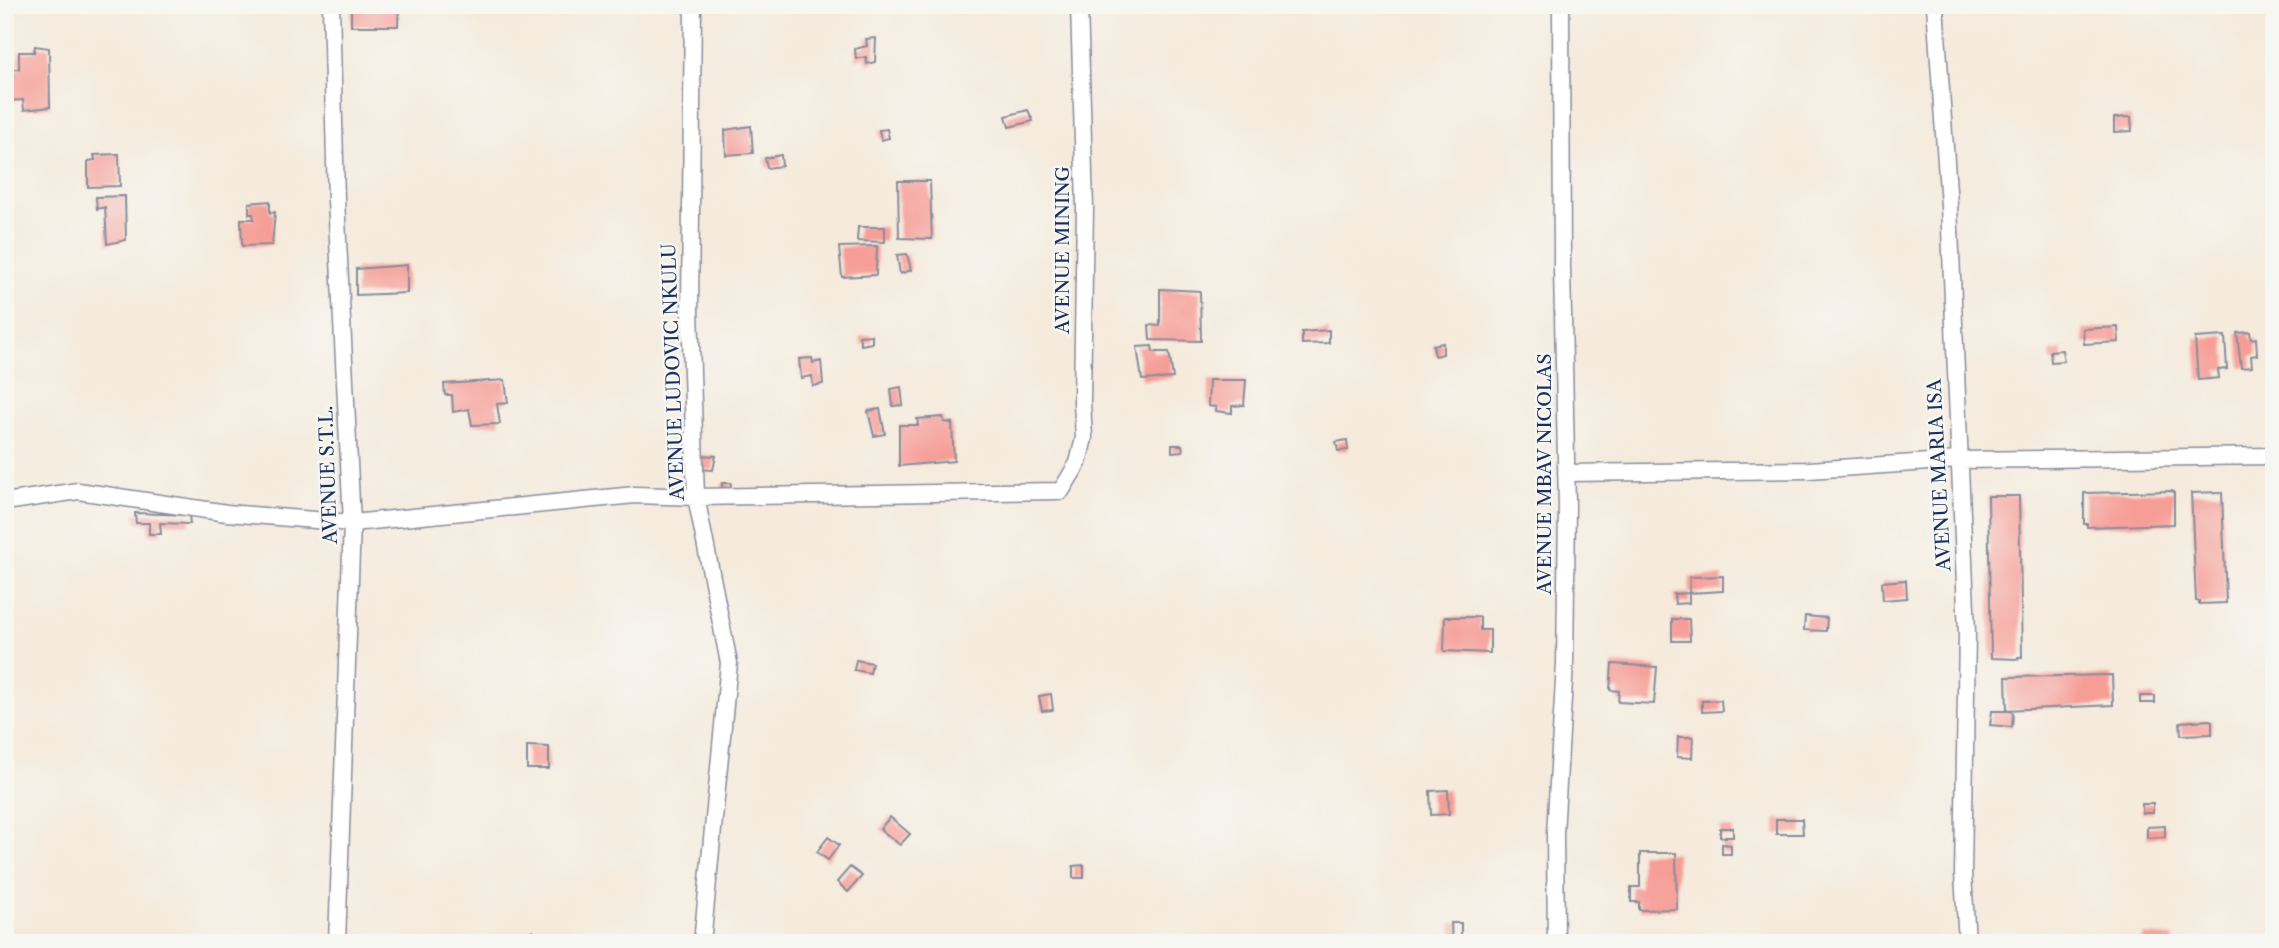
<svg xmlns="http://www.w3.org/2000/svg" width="2279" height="948" font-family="'Libre Caslon Text',serif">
<rect width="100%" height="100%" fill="#f6f6f2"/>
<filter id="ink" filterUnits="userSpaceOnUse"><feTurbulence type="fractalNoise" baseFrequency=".0143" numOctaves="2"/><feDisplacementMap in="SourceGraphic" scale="14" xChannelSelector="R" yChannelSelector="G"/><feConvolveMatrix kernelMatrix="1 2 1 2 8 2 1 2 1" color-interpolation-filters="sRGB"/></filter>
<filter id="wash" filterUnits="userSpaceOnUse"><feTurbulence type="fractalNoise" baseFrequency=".00686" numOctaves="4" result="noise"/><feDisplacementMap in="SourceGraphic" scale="28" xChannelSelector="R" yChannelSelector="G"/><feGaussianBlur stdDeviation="1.57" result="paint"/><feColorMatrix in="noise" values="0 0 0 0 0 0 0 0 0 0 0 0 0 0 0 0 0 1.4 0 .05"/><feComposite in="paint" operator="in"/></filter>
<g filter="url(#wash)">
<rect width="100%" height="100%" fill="#f5eadb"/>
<g id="blocks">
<path fill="#f69d96" d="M 351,5 L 399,5 L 398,26 L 351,26 Z
M 876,38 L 875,62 L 867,64 L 866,57 L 856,59 L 855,49 L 867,46 L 866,39 Z
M 35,46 L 49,48 L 50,107 L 24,110 L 23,100 L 6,101 L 5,70 L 19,69 L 19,52 L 34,52 Z
M 1028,110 L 1033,121 L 1009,127 L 1006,116 Z
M 2131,117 L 2132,131 L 2114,132 L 2114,118 Z
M 751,126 L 753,153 L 726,155 L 725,130 Z
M 887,129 L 889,138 L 881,140 L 879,130 Z
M 119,154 L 120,186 L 88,187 L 88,161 L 95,160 L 94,155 Z
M 781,155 L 782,166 L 767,168 L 765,158 Z
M 898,181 L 930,181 L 932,239 L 899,238 Z
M 125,196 L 126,240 L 107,244 L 105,207 L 97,209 L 96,197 Z
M 270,201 L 270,213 L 275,212 L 272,245 L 242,246 L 241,219 L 254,219 L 253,214 L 249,214 L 249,203 Z
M 858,227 L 885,227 L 885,242 L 857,241 Z
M 877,246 L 876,275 L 842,277 L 839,247 Z
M 907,254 L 911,270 L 900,274 L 897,255 Z
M 407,265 L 407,293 L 356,295 L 356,269 Z
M 1160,289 L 1200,291 L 1201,341 L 1150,340 L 1149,325 L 1160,326 Z
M 2118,327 L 2119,342 L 2084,344 L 2083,329 Z
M 1329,330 L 1329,343 L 1302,344 L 1302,332 Z
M 2250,332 L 2251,339 L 2256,338 L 2257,355 L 2251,356 L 2252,367 L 2241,368 L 2237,333 Z
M 872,335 L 872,343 L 861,345 L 859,336 Z
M 2225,336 L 2227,369 L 2218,370 L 2219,378 L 2198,380 L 2195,338 Z
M 1443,343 L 1443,354 L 1435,356 L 1433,345 Z
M 1152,346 L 1153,352 L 1169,352 L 1173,378 L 1142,380 L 1137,347 Z
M 2062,350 L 2064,361 L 2051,362 L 2050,351 Z
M 812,358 L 813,363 L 821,361 L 823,384 L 813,386 L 812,376 L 801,378 L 799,359 Z
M 505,380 L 508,403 L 497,404 L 500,424 L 472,425 L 469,409 L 453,412 L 452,395 L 445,395 L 444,384 Z
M 1209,380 L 1246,380 L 1244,405 L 1232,406 L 1232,413 L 1216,411 L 1216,407 L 1208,406 Z
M 901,387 L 903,405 L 893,406 L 891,389 Z
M 880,409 L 885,434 L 874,436 L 868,411 Z
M 943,417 L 944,422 L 952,423 L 954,461 L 899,466 L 899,425 L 918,425 L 917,419 Z
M 1347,440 L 1348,450 L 1338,451 L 1336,442 Z
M 1172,445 L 1182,445 L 1183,451 L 1172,452 Z
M 699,455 L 716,456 L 713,470 L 697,469 Z
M 722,483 L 731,483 L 730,492 L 722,492 Z
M 2172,491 L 2174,493 L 2174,524 L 2087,527 L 2087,524 L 2084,524 L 2084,493 Z
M 2222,492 L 2226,603 L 2199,604 L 2199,601 L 2196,601 L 2191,493 Z
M 1988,496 L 2019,496 L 2022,657 L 2018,657 L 2018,659 L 1991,658 Z
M 135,513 L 189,515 L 190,524 L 160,523 L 161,534 L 149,534 L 149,523 L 136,523 Z
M 1723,576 L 1723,591 L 1689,593 L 1689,603 L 1675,604 L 1674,594 L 1689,593 L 1690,577 Z
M 1906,580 L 1907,598 L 1883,600 L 1882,582 Z
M 1805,616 L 1827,618 L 1826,631 L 1804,630 Z
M 1445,617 L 1480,617 L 1480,630 L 1490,630 L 1490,653 L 1444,651 Z
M 1672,619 L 1689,619 L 1690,641 L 1672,641 Z
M 856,660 L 872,663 L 870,673 L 854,670 Z
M 1612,664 L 1657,667 L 1654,704 L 1618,702 L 1619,691 L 1610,690 Z
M 2112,675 L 2113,705 L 2007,710 L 2006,677 Z
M 1051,694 L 1053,710 L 1042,711 L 1039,696 Z
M 2140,696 L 2155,696 L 2155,703 L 2140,703 Z
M 1721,700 L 1722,711 L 1702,712 L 1702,701 Z
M 1992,711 L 2010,711 L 2013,713 L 2012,727 L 1990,725 Z
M 2209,720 L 2212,721 L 2212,734 L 2181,735 L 2180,722 Z
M 1678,737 L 1693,737 L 1692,758 L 1677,757 Z
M 527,746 L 549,747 L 549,769 L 527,769 Z
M 1448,790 L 1449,814 L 1431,815 L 1430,791 Z
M 2142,804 L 2153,804 L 2153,813 L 2142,813 Z
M 890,817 L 910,834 L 900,845 L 880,829 Z
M 1776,819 L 1802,819 L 1803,834 L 1776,834 Z
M 2165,826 L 2165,837 L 2147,838 L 2147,827 Z
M 1720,828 L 1733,828 L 1733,837 L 1720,837 Z
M 828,837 L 839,845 L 828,860 L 817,852 Z
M 1722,844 L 1731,845 L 1731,854 L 1722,854 Z
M 1640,853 L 1676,853 L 1677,909 L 1639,910 L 1639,902 L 1631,902 L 1631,887 L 1640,887 Z
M 1084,865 L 1084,878 L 1073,878 L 1073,866 Z
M 850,867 L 862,876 L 848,892 L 837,882 Z
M 1451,923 L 1461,923 L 1461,943 L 1452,943 Z
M 533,931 L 535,943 L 526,943 L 524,933 Z
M 2143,935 L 2174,937 L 2173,943 L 2143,943 Z"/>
</g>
</g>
<g filter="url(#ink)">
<use href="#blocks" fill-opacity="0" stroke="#888c9c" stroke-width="2"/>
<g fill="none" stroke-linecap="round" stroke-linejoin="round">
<g stroke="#888c9c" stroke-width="19">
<path id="street" d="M 331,5 L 336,199 L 352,523 L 337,943
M 693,5 L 690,310 L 696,497 L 729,663 L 702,943
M 1935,5 L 1949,205 L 1967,633 L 1963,873 L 1967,943
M 1566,473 L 1809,470 L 1959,460 L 2274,456
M 5,502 L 78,491 L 227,513 L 352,523 L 635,495 L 696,497 L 1061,491 L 1078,463 L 1084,438 L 1082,402 L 1085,208 L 1079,5
M 1556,943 L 1555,834 L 1565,664 L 1567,506 L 1562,268 L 1561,5"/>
</g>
<use href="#street" stroke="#fff" stroke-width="16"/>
</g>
</g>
<g text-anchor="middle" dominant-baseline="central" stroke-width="5" stroke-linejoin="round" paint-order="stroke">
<g font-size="19" fill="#1b2f5e" stroke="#f6f6f2">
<text transform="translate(1062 250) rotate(-90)">AVENUE MINING</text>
<text transform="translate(673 372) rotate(-92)">AVENUE LUDOVIC NKULU</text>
<text transform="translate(1544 474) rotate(-90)">AVENUE MBAV NICOLAS</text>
<text transform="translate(328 475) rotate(-92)">AVENUE S.T.L.</text>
<text transform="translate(1939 475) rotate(-93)">AVENUE MARIA ISA</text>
</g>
</g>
<rect width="2279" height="948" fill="none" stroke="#f6f6f2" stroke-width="28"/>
</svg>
